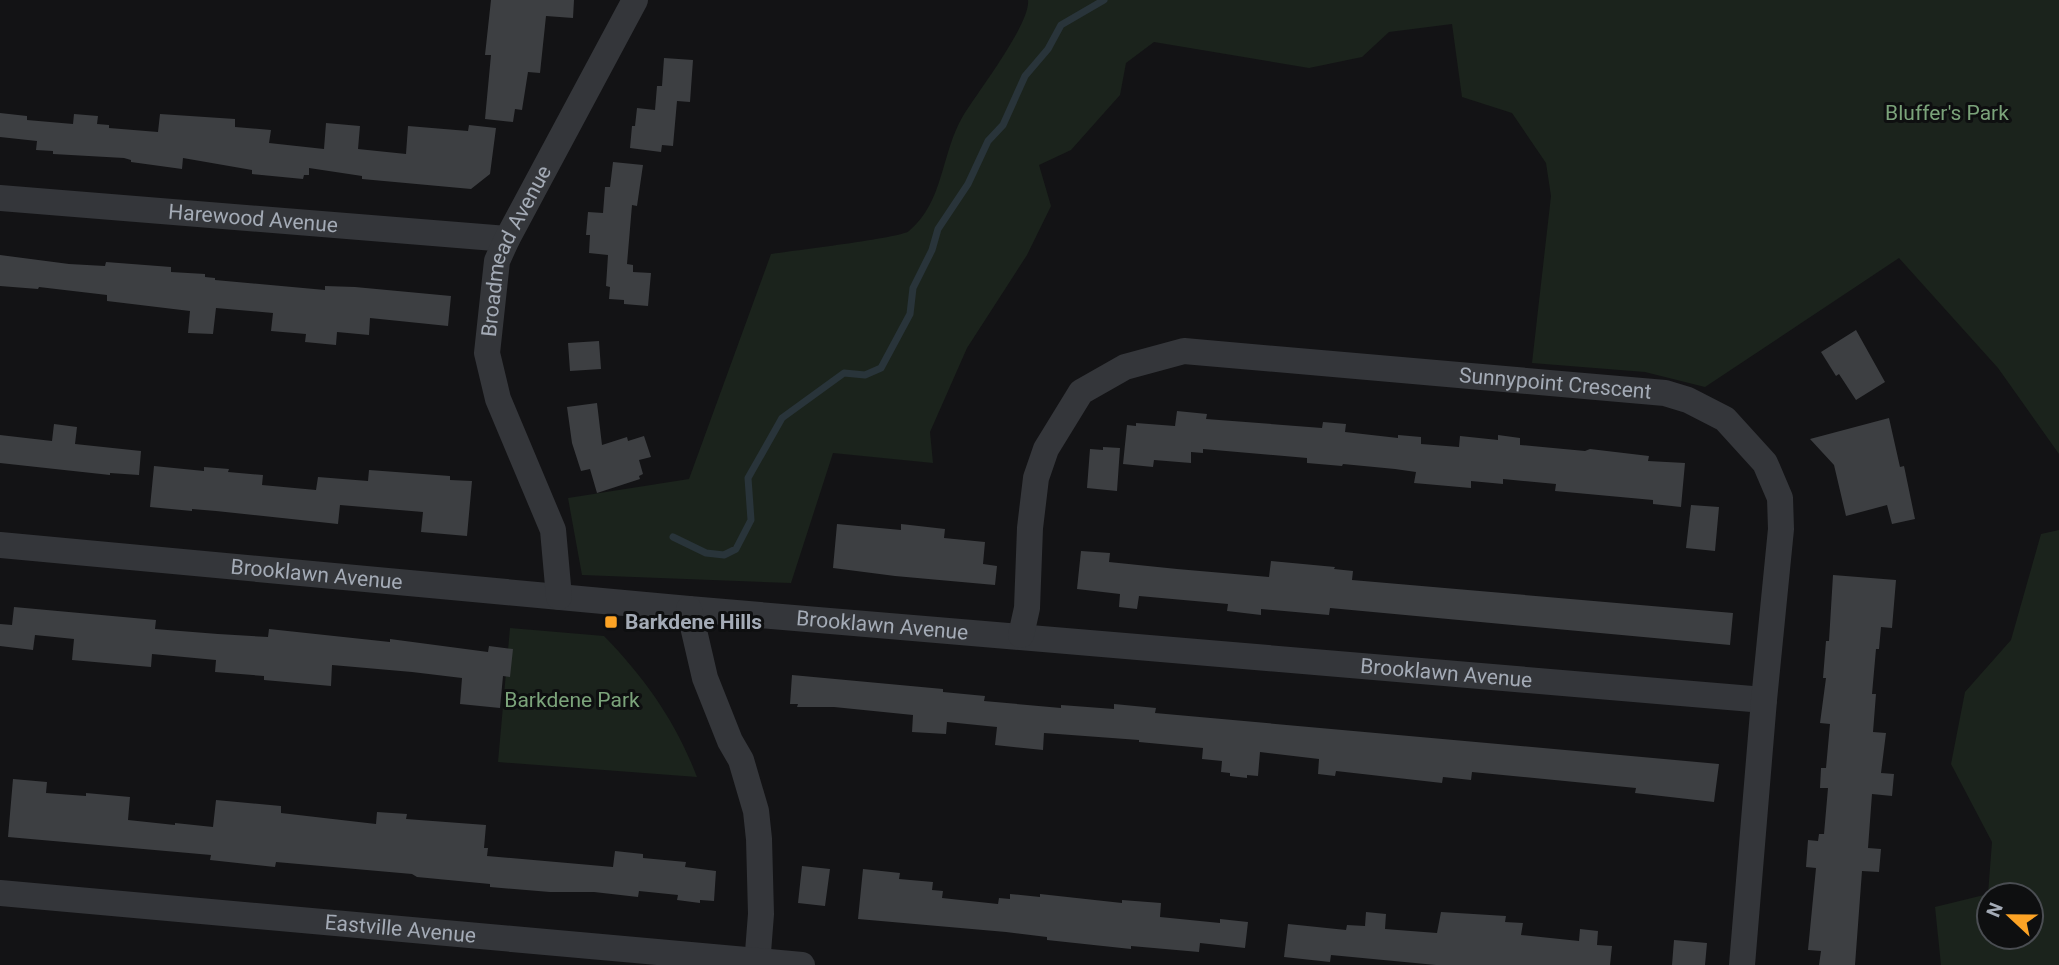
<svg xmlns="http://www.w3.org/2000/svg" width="2059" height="965" font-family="Roboto,sans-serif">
<rect width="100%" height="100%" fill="#131315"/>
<path fill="#1b231c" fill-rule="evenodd" d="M 1028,0 L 2059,0 L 2059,454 L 1998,368 L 1899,258 L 1705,387 L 1645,372 L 1532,363 L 1551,196 L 1546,163 L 1512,113 L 1462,97 L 1452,24 L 1389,32 L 1362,57 L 1309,68 L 1154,42 L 1126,63 L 1120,95 L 1071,150 L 1039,165 L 1051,206 L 1027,255 L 967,348 L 930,432 L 933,463 L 833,453 L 791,583 L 582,575 L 568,498 L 689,479 L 771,254 C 790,251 901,238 909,231 C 944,202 941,153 963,116 C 977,93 1031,23 1028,0 Z
M 2059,530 L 2059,965 L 1941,965 L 1935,907 L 1988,894 L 1992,842 L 1951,764 L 1965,692 L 2011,640 L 2041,534 ZM 1989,895 L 2031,895 L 2031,937 L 1989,937 Z
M 510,628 L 604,636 C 645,678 676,722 697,777 L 498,762 Z"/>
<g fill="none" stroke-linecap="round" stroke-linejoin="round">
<path stroke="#29343a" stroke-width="7" d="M 673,537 L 706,553 L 724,555 L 736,549 L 751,520 L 748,478 L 782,418 L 844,373 L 865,375 L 881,368 L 910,314 L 913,288 L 932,250 L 938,229 L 968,184 L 988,141 L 1003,125 L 1025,76 L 1048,49 L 1061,25 L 1104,0"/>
</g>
<path fill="#3d3f42" d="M 491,0 L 574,0 L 573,18 L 546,16 L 540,73 L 528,72 L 522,110 L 515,109 L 513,122 L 485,119 L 491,55 L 485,55 Z
M 664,58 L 693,60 L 690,102 L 677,101 L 673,146 L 662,145 L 661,152 L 630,148 L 632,126 L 635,126 L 637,108 L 655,110 L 657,86 L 662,86 Z
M 0,113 L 27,116 L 27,120 L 73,124 L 74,114 L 98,116 L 97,124 L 109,125 L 109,128 L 158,132 L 160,114 L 235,119 L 235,127 L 271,130 L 269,143 L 324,149 L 326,123 L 360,126 L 358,149 L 406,154 L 408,126 L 468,131 L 469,125 L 496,128 L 490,174 L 471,189 L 362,179 L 362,176 L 309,168 L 309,175 L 304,175 L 303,179 L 252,174 L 252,170 L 183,158 L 182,169 L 131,162 L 131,160 L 124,158 L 53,154 L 53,151 L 36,150 L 37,141 L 0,137 Z
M 613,162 L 643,165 L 637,206 L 632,205 L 627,264 L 633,265 L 633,272 L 651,273 L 648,306 L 624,304 L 624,300 L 609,299 L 610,287 L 606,286 L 608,255 L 589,253 L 590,235 L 586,235 L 588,212 L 603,213 L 605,187 L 610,187 Z
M 0,255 L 69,264 L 105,266 L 106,262 L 171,267 L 171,272 L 205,274 L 205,277 L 215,278 L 215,280 L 325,290 L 325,286 L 355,287 L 451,296 L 448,326 L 370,318 L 369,335 L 337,332 L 336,345 L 305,342 L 306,334 L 271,331 L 273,313 L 216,308 L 213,334 L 188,333 L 190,311 L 107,301 L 107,295 L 39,287 L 38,289 L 0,286 Z
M 1856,330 L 1885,382 L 1856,400 L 1839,374 L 1836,376 L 1821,352 Z
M 599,341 L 601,369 L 570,371 L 568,343 Z
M 597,403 L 602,445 L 627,437 L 628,441 L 644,436 L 651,457 L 639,460 L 643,474 L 639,476 L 640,479 L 597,493 L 590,469 L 581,471 L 572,443 L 567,407 Z
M 1177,411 L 1207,414 L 1206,419 L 1322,428 L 1323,422 L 1346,424 L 1345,432 L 1398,438 L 1398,435 L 1421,437 L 1421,444 L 1459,447 L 1460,436 L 1498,440 L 1498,435 L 1520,438 L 1520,445 L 1585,451 L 1590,449 L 1649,456 L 1648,461 L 1685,463 L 1681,507 L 1653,504 L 1653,500 L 1555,491 L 1556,484 L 1503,479 L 1503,484 L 1471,481 L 1471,488 L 1414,483 L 1416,472 L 1395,469 L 1343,464 L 1342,466 L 1307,463 L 1307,458 L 1203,449 L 1203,453 L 1191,452 L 1191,463 L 1154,460 L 1153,467 L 1123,464 L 1127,425 L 1136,426 L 1136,423 L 1175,426 Z
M 1889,418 L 1900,467 L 1904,466 L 1915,519 L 1892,524 L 1887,505 L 1846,516 L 1834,465 L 1810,439 Z
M 54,424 L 77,427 L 75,444 L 141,451 L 139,475 L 110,473 L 110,475 L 0,463 L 0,435 L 52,441 Z
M 1103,447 L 1120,448 L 1117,491 L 1087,488 L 1090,449 L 1103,450 Z
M 154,466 L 204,471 L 204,467 L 229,469 L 228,472 L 263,475 L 262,485 L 316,490 L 318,477 L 368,481 L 369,470 L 450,476 L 450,480 L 472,481 L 467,536 L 421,532 L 423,512 L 340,505 L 338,524 L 216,511 L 192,509 L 192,511 L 150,507 Z
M 1691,505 L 1719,507 L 1715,551 L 1686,548 Z
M 837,524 L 901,530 L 901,524 L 945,529 L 944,538 L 985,542 L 983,564 L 997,566 L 995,585 L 895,576 L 833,568 Z
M 1081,551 L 1110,553 L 1109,562 L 1177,569 L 1269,577 L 1271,561 L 1335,567 L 1334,569 L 1353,571 L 1352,580 L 1733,613 L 1730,645 L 1330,608 L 1329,615 L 1261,609 L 1261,615 L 1227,611 L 1228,604 L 1139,596 L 1137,609 L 1119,607 L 1120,594 L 1077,589 Z
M 1833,575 L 1896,580 L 1892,628 L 1881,627 L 1879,649 L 1876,649 L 1872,694 L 1876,694 L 1873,732 L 1886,733 L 1881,773 L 1894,774 L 1892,796 L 1872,794 L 1868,848 L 1881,849 L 1879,872 L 1862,871 L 1855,965 L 1819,965 L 1821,951 L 1808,950 L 1816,868 L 1806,867 L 1808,840 L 1818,841 L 1819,834 L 1824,834 L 1828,788 L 1820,788 L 1821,768 L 1826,768 L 1830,724 L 1820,723 L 1826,678 L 1823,678 L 1826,641 L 1829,641 Z
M 14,607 L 156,620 L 155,629 L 218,634 L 268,637 L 269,629 L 390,642 L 390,639 L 488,652 L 489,646 L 513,649 L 510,677 L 503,676 L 500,708 L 460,704 L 462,678 L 412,672 L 332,665 L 331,686 L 264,680 L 264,676 L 215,672 L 216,660 L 152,654 L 151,667 L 72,660 L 74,639 L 35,635 L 33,650 L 0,646 L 0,624 L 12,625 Z
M 792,675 L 943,689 L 943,692 L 985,696 L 984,701 L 1061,708 L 1061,705 L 1114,709 L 1114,704 L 1156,708 L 1155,713 L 1719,764 L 1714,802 L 1635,793 L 1636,788 L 1472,772 L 1471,780 L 1443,777 L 1442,783 L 1336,771 L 1335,776 L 1318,774 L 1319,759 L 1260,752 L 1258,776 L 1247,775 L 1247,778 L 1230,776 L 1230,773 L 1221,772 L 1222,761 L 1202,759 L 1203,748 L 1139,742 L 1139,740 L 1044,733 L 1043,750 L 995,745 L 997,727 L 947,722 L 946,734 L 912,732 L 913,715 L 834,707 L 797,707 L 798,704 L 790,704 Z
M 13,779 L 47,782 L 46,793 L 86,796 L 86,793 L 130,797 L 128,820 L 175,825 L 175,823 L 213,827 L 216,800 L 281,806 L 281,813 L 376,824 L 377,812 L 407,814 L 406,819 L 486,825 L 484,848 L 488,848 L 487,856 L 613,867 L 615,851 L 643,854 L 643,858 L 686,862 L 685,867 L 716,871 L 714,901 L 700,900 L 700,903 L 677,900 L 678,895 L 639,891 L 638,897 L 594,892 L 550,892 L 490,887 L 490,884 L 417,877 L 412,874 L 276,862 L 275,867 L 210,860 L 211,855 L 8,837 Z
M 802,866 L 830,869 L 825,906 L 798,903 Z
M 863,869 L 900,873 L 899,879 L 933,882 L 932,890 L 943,891 L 942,898 L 998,904 L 999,898 L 1010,899 L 1010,894 L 1040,897 L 1040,894 L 1122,903 L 1122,900 L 1161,903 L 1160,917 L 1220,923 L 1220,919 L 1248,922 L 1245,948 L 1200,943 L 1199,952 L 1131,946 L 1131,949 L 1047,940 L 1047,937 L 1006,932 L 858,919 Z
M 1366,912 L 1386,914 L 1385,929 L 1437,933 L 1441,912 L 1506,916 L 1505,922 L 1523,923 L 1521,935 L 1579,941 L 1580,929 L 1598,931 L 1597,945 L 1612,946 L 1610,965 L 1436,965 L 1331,955 L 1330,962 L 1284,957 L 1288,924 L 1346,930 L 1347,925 L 1365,926 Z
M 1674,940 L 1707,943 L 1705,965 L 1672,965 Z"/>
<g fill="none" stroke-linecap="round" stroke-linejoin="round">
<g stroke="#34363a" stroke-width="26">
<path id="s1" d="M 0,198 L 507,239"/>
<path id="s2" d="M 0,545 L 689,609 L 1764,700"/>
<path id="s3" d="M 559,597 L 553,530 L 498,399 L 487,353 L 497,261 L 507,239 L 635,0"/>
<path d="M 689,609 L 705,678 L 730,741 L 741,760 L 756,811 L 759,839 L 761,914 L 757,965"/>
<path id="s4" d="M 1021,635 L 1027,608 L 1030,528 L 1036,478 L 1046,449 L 1081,392 L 1125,367 L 1184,351 L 1665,393 L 1688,400 L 1725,419 L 1765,463 L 1780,498 L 1781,529 L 1764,700 L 1742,965"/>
<path id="s5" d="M 0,893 L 802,965"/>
</g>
</g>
<rect fill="#fca325" stroke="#0e0f10" stroke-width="2.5" x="604" y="615" width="14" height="14" rx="3.5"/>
<g text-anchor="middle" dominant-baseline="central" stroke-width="6" stroke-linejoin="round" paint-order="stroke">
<g font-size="21" fill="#7ba37a" stroke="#0e0f10">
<text x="1947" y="113">Bluffer's Park</text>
<text x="572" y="700">Barkdene Park</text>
</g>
<g font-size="21" fill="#a4abb6" stroke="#0e0f10">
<text stroke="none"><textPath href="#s1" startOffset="254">Harewood Avenue</textPath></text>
<text stroke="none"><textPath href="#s3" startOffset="364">Broadmead Avenue</textPath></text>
<text stroke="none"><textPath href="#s4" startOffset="740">Sunnypoint Crescent</textPath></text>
<text stroke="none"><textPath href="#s2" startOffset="318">Brooklawn Avenue</textPath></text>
<text stroke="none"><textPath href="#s2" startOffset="886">Brooklawn Avenue</textPath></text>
<text stroke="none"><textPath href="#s2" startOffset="1452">Brooklawn Avenue</textPath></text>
<text stroke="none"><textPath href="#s5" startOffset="402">Eastville Avenue</textPath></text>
</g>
<g font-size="21" font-weight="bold" fill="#a4abb6" stroke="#0e0f10" text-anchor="start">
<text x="625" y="622">Barkdene Hills</text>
</g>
</g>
<g transform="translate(2010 916) rotate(292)"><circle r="33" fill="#0e0f10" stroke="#4a4d52" stroke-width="2"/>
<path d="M0-5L12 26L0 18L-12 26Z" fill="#fca325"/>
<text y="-10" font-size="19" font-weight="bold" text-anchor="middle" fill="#a4abb6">N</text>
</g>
</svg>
